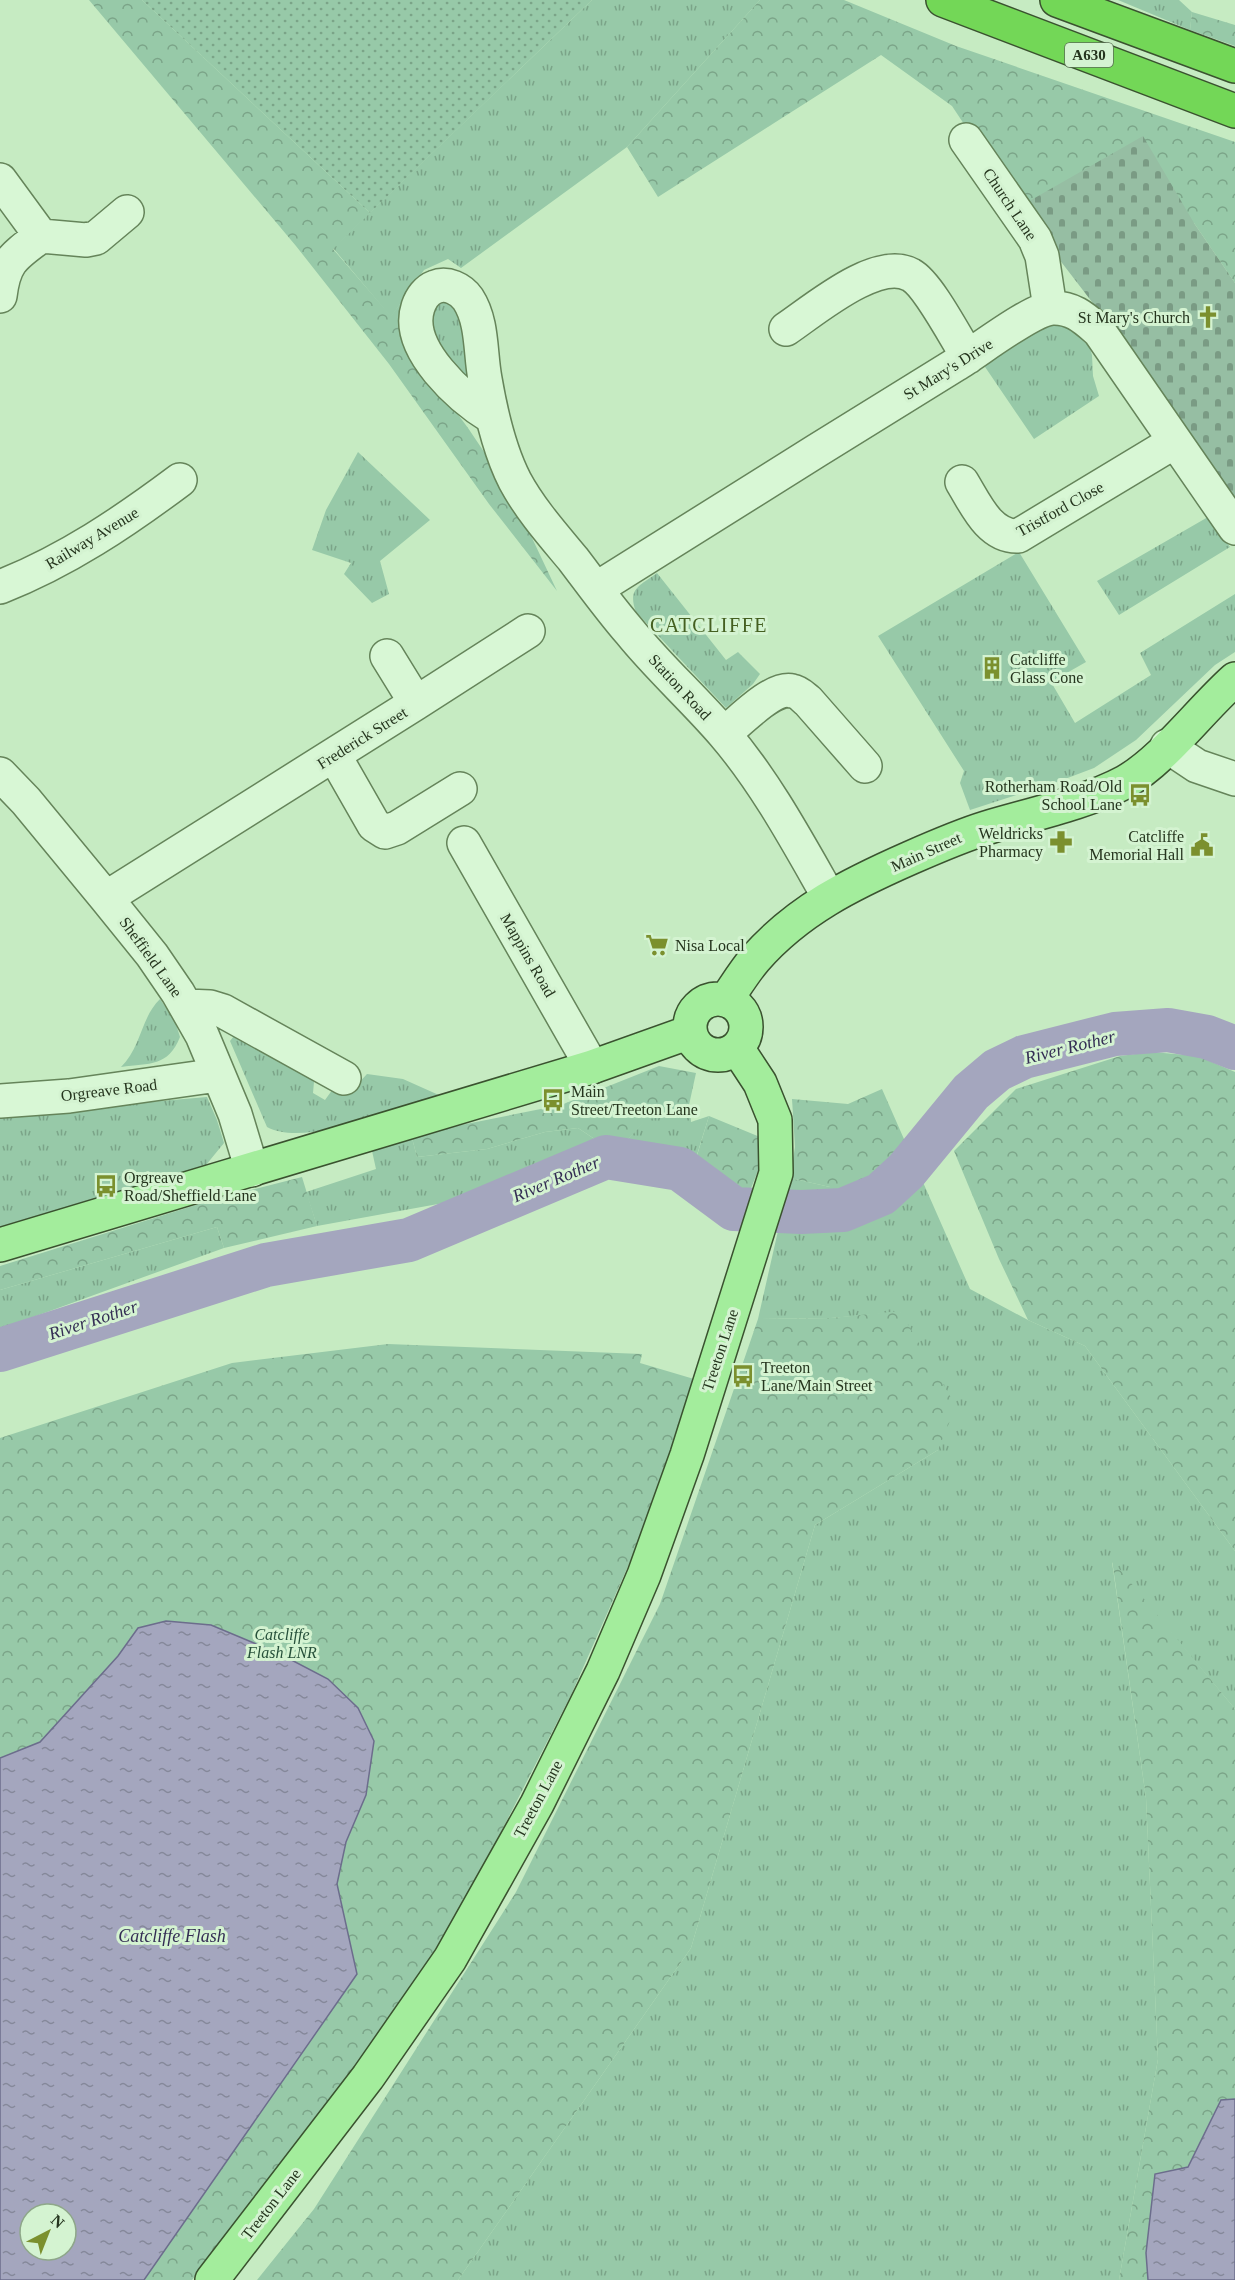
<svg xmlns="http://www.w3.org/2000/svg" width="1235" height="2280" font-family="Georgia,serif">
<defs>
<pattern id="grass-tufts" width="24" height="20" patternUnits="userSpaceOnUse" patternTransform="scale(1.5)"><rect width="24" height="20" fill="#97c9a8"/><path d="M3 7l-1-3M5 7V3M7 7l1-3M15 17l-1-3M17 17v-4M19 17l1-3" fill="none" stroke="#7ba488"/></pattern>
<pattern id="forest-crowns" width="20" height="18" patternUnits="userSpaceOnUse" patternTransform="scale(1.5)"><rect width="20" height="18" fill="#97c9a8"/><path d="M2 6a3 3 0 1 1 6 0M12 15a3 3 0 1 1 6 0" fill="none" stroke="#7ba488"/></pattern>
<pattern id="cemetery-stones" width="16" height="16" patternUnits="userSpaceOnUse" patternTransform="scale(1.5)"><rect width="16" height="16" fill="#96bea3"/><path d="M2 7V4a2 2 0 0 1 4 0v3zM10 15v-3a2 2 0 0 1 4 0v3z" fill="#7a9b84"/></pattern>
<pattern id="garden-dots" width="8" height="8" patternUnits="userSpaceOnUse" patternTransform="scale(1.5)"><rect width="8" height="8" fill="#97c9a8"/><path d="M2 2h.1M6 6h.1" fill="none" stroke="#7ba488" stroke-width="1.8" stroke-linecap="round"/></pattern>
<pattern id="water-ripples" width="26" height="14" patternUnits="userSpaceOnUse" patternTransform="scale(1.5)"><rect width="26" height="14" fill="#a4a6be"/><path d="M2 4q2-2 4 0t4 0M15 11q2-2 4 0t4 0" fill="none" stroke="#85889a"/></pattern>
</defs>
<rect width="100%" height="100%" fill="#c6ebc2"/>
<path fill="url(#grass-tufts)" d="M 592,0 L 760,0 L 627,147 L 461,268 L 448,259 L 424,270 L 391,317 L 333,248 Z
M 1118,0 L 1179,0 L 1192,12 L 1190,30 Z
M 440,296 L 459,306 L 468,356 L 465,386 L 429,344 L 427,303 Z
M 1060,319 L 1088,341 L 1092,355 L 1093,376 L 1099,396 L 1034,439 L 981,361 L 1043,322 Z
M 358,452 L 430,520 L 380,561 L 389,594 L 372,603 L 344,574 L 351,563 L 312,550 L 326,510 Z
M 1208,517 L 1230,547 L 1119,615 L 1097,581 Z
M 1019,552 L 1086,662 L 1051,682 L 1075,723 L 1151,675 L 1140,653 L 1235,594 L 1235,652 L 1215,665 L 1136,740 L 1094,768 L 1057,782 L 970,810 L 960,783 L 964,771 L 878,636 Z
M 657,573 L 726,660 L 738,652 L 760,674 L 753,684 L 726,708 L 636,612 C 627,588 640,586 657,573 Z
M 160,999 L 175,1021 L 180,1037 C 168,1067 150,1063 121,1067 C 141,1048 141,1017 160,999 Z
M 234,1036 L 242,1037 L 308,1072 L 314,1082 L 313,1093 L 325,1100 L 335,1086 L 354,1088 L 367,1074 L 403,1079 L 441,1096 C 400,1108 305,1148 267,1127 L 230,1041 Z
M 207,1097 L 217,1120 L 224,1143 L 206,1165 L 0,1227 L 0,1115 Z
M 689,1105 L 691,1122 L 709,1116 L 695,1161 L 671,1152 L 621,1147 L 645,1120 Z
M 578,1128 L 605,1146 L 449,1202 L 317,1226 L 306,1192 L 376,1169 L 372,1151 L 412,1138 L 417,1157 L 487,1149 L 545,1132 Z
M 911,1155 L 970,1289 L 1028,1320 L 1085,1346 L 1235,1551 L 1235,1709 L 1112,1562 L 1146,1798 L 1158,2059 L 1119,2280 L 458,2280 L 691,1948 L 815,1525 L 938,1450 L 900,1312 L 831,1318 L 758,1319 L 790,1178 L 830,1187 L 890,1178 Z
M 217,1227 L 224,1248 L 0,1329 L 0,1290 Z"/>
<path fill="url(#forest-crowns)" fill-rule="evenodd" d="M 89,0 L 142,0 L 370,213 L 333,249 L 391,316 L 403,300 L 428,374 L 468,428 L 509,489 L 557,591 L 489,504 L 389,364 L 296,246 Z
M 760,0 L 844,0 L 956,46 L 1235,142 L 1235,283 L 1194,223 L 1019,207 L 952,106 L 881,55 L 658,197 L 627,147 Z
M 1192,12 L 1235,25 L 1235,46 L 1190,30 Z
M 1152,1052 L 1198,1056 L 1235,1072 L 1235,1551 L 1085,1346 L 1028,1320 L 999,1259 L 954,1151 L 1016,1089 L 1120,1056 Z
M 659,1066 L 696,1073 L 689,1105 L 645,1121 L 621,1147 L 605,1146 L 578,1128 L 545,1132 L 487,1149 L 417,1157 L 412,1138 L 456,1126 L 561,1105 Z
M 882,1089 L 911,1155 L 890,1178 L 861,1188 L 830,1187 L 790,1178 L 795,1147 L 792,1099 L 848,1104 Z
M 709,1116 L 760,1137 L 759,1168 L 748,1196 L 695,1162 Z
M 302,1177 L 317,1226 L 224,1248 L 217,1227 L 0,1290 L 0,1266 L 212,1200 Z
M 900,1311 L 956,1406 L 938,1450 L 815,1525 L 691,1948 L 458,2280 L 257,2280 L 314,2209 L 516,1892 L 660,1604 L 758,1319 L 831,1318 Z
M 388,1344 L 642,1354 L 640,1363 L 694,1379 L 656,1503 L 571,1695 L 461,1910 L 370,2049 L 221,2244 L 192,2280 L 0,2280 L 0,1438 L 232,1363 ZM 30,2214 L 66,2214 L 66,2250 L 30,2250 Z
M 1112,1560 L 1235,1709 L 1235,2280 L 1119,2280 L 1158,2059 L 1146,1798 Z"/>
<path fill="url(#cemetery-stones)" d="M 1143,136 L 1194,223 L 1235,283 L 1235,498 L 1175,410 L 1019,207 Z"/>
<path fill="url(#garden-dots)" d="M 142,0 L 592,0 L 370,213 Z"/>
<path fill="url(#water-ripples)" stroke="#6c6d8c" stroke-width="1.5" fill-rule="evenodd" d="M 166,1621 L 211,1625 L 280,1654 L 328,1679 L 358,1708 L 374,1741 L 366,1795 L 346,1842 L 337,1884 L 357,1974 L 144,2280 L 0,2280 L 0,1758 L 40,1742 L 118,1656 L 138,1628 ZM 30,2214 L 66,2214 L 66,2250 L 30,2250 Z
M 1235,2099 L 1235,2280 L 1148,2280 L 1146,2253 L 1155,2174 L 1188,2167 L 1221,2100 Z"/>
<g fill="none" stroke-linecap="round" stroke-linejoin="round">
<path stroke="#a4a6be" stroke-width="44" d="M 0,1350 L 266,1265 L 409,1240 L 606,1157 L 680,1169 L 734,1209 L 801,1212 L 843,1210 L 881,1194 L 906,1171 L 971,1092 L 997,1070 L 1024,1057 L 1115,1034 L 1168,1030 L 1207,1037 L 1235,1048"/>
<g stroke="#65845a" stroke-width="36">
<path id="minor" d="M 966,140 L 1035,239 L 1042,256 L 1050,308
M 0,180 L 41,236
M 0,296 C 4,261 14,256 41,236 L 86,240 L 96,238 L 127,212
M 786,329 C 813,311 877,256 911,275 C 928,284 956,338 968,357
M 493,418 C 462,399 404,349 418,307 C 421,298 427,290 435,287 C 447,282 461,289 468,299 C 483,322 480,353 485,379 C 491,414 499,450 515,481 C 530,509 553,535 573,559 C 592,584 610,609 630,632 C 659,668 694,699 724,734 C 766,783 797,841 829,897
M 962,482 C 975,503 989,537 1018,536 L 1174,442
M 0,587 C 66,561 124,522 180,480
M 596,589 C 715,514 835,439 955,365 C 977,352 1030,310 1052,308 C 1073,307 1085,319 1099,331 L 1235,528
M 387,656 L 416,703
M 724,734 C 739,722 773,686 792,691 C 799,692 803,697 808,701 L 865,766
M 1167,746 L 1197,766 L 1235,779
M 334,755 L 374,825 L 385,832 L 397,828 L 460,789
M 0,774 L 26,801 L 106,898 L 152,955 L 178,993 L 202,1035 L 235,1114 L 252,1170
M 464,843 L 592,1067
M 106,898 L 416,703 L 528,631
M 186,1006 L 210,1007 L 223,1011 L 344,1078
M 0,1101 L 69,1096 L 218,1075"/>
</g>
<g stroke="#3a522f" stroke-width="36">
<path id="major" d="M690 1027a28 28 0 1 1 56 0a28 28 0 1 1-56 0Z
M 726,1000 C 735,987 744,972 755,959 C 798,910 851,884 910,858 C 935,847 960,836 986,828 C 1029,815 1086,803 1125,782 C 1164,760 1200,710 1235,679
M 0,1245 L 592,1067 L 690,1032
M 212,2280 L 368,2077 L 450,1959 L 537,1804 L 603,1671 L 644,1575 L 687,1455 L 776,1173 L 775,1120 L 760,1083 L 737,1048"/>
</g>
<g stroke="#3a522f" stroke-width="36">
<path id="highway" d="M 943,0 L 1235,111
M 1057,0 L 1235,66"/>
</g>
<use href="#minor" stroke="#d8f7d5" stroke-width="33"/>
<use href="#major" stroke="#a3ed9c" stroke-width="33"/>
<use href="#highway" stroke="#73d757" stroke-width="33"/>
</g>
<defs>
<g id="church-bare" transform="scale(1.8)"><path d="M-1.2-6h2.4v3.5h3.3v2.4h-3.3V6h-2.4V-.1h-3.3v-2.4h3.3Z" fill="#7b902e" stroke="#d4f3d1" stroke-width="2.5" paint-order="stroke"/></g>
<g id="building-bare" transform="scale(1.8)"><path d="M-4-6H4V6H1V3H-1V6H-4ZM-2.5-4.3h1.7v1.8h-1.7ZM.8-4.3h1.7v1.8H.8ZM-2.5-1h1.7V.8h-1.7ZM.8-1h1.7V.8H.8Z" fill="#7b902e" stroke="#d4f3d1" stroke-width="2.5" paint-order="stroke"/></g>
<g id="bus-bare" transform="scale(1.8)"><path d="M-5-6H5V4H4V6H2V4H-2V6H-4V4H-5ZM-3.5-4V0h7V-4ZM-3.5 1.2v1.5H-2V1.2ZM2 1.2v1.5H3.5V1.2Z" fill="#7b902e" stroke="#d4f3d1" stroke-width="2.5" paint-order="stroke"/></g>
<g id="pharmacy-bare" transform="scale(1.8)"><path d="M-2-6h4v4h4v4h-4v4h-4v-4h-4v-4h4Z" fill="#7b902e" stroke="#d4f3d1" stroke-width="2.5" paint-order="stroke"/></g>
<g id="civic-bare" transform="scale(1.8)"><path d="M-.6-6.5H3V-4.5H.6V-3L4-1V1h2V6H-6V1h2V-1L-.6-3ZM-1.2 2.5V6h2.4V2.5Z" fill="#7b902e" stroke="#d4f3d1" stroke-width="2.5" paint-order="stroke"/></g>
<g id="supermarket-bare" transform="scale(1.8)"><path d="M-6-5.5h2.5l.6 2H6L4.5 2H-2.5L-4.4-4H-6ZM-1.5 3.2a1.3 1.3 0 1 0 .1 0ZM3 3.2a1.3 1.3 0 1 0 .1 0Z" fill="#7b902e" stroke="#d4f3d1" stroke-width="2.5" paint-order="stroke"/></g>
</defs>
<g fill-rule="evenodd">
<use href="#church-bare" x="1208" y="317"/>
<use href="#building-bare" x="992" y="668"/>
<use href="#bus-bare" x="1140" y="795"/>
<use href="#pharmacy-bare" x="1061" y="842"/>
<use href="#civic-bare" x="1202" y="845"/>
<use href="#supermarket-bare" x="657" y="945"/>
<use href="#bus-bare" x="553" y="1100"/>
<use href="#bus-bare" x="106" y="1186"/>
<use href="#bus-bare" x="743" y="1376"/>
</g>
<g text-anchor="middle" dominant-baseline="central" stroke-width="6" stroke-linejoin="round" paint-order="stroke">
<rect fill="#d4f3d1" stroke="#5a6e54" stroke-width="1.5" x="1065" y="43" width="48" height="24" rx="4.5"/>
<g font-size="15" font-weight="bold" fill="#25351e">
<text x="1089" y="55">A630</text>
</g>
<g font-size="16" fill="#25351e" stroke="#d4f3d1">
<text transform="translate(1010 204) rotate(56)">Church Lane</text>
<text transform="translate(948 369) rotate(-32)">St Mary's Drive</text>
<text transform="translate(1060 509) rotate(-29)">Tristford Close</text>
<text transform="translate(92 538) rotate(-31)">Railway Avenue</text>
<text transform="translate(680 687) rotate(47)">Station Road</text>
<text transform="translate(362 738) rotate(-32)">Frederick Street</text>
<text transform="translate(926 852) rotate(-24)">Main Street</text>
<text transform="translate(528 955) rotate(60)">Mappins Road</text>
<text transform="translate(151 957) rotate(54)">Sheffield Lane</text>
<text transform="translate(109 1090) rotate(-7)">Orgreave Road</text>
<text transform="translate(720 1350) rotate(-72)">Treeton Lane</text>
<text transform="translate(538 1799) rotate(-62)">Treeton Lane</text>
<text transform="translate(271 2204) rotate(-52)">Treeton Lane</text>
</g>
<g font-size="16" fill="#25351e" stroke="#d4f3d1" text-anchor="start">
<text x="1190" y="317" text-anchor="end">St Mary's Church</text>
<text x="1010" y="659">Catcliffe<tspan x="1010" dy="18">Glass Cone</tspan></text>
<text x="1122" y="786" text-anchor="end">Rotherham Road/Old<tspan x="1122" dy="18">School Lane</tspan></text>
<text x="1043" y="833" text-anchor="end">Weldricks<tspan x="1043" dy="18">Pharmacy</tspan></text>
<text x="1184" y="836" text-anchor="end">Catcliffe<tspan x="1184" dy="18">Memorial Hall</tspan></text>
<text x="675" y="945">Nisa Local</text>
<text x="571" y="1091">Main<tspan x="571" dy="18">Street/Treeton Lane</tspan></text>
<text x="124" y="1177">Orgreave<tspan x="124" dy="18">Road/Sheffield Lane</tspan></text>
<text x="761" y="1367">Treeton<tspan x="761" dy="18">Lane/Main Street</tspan></text>
</g>
<g font-size="16" font-style="italic" fill="#26503a" stroke="#d4f3d1">
<text x="282" y="1634">Catcliffe<tspan x="282" dy="18">Flash LNR</tspan></text>
</g>
<g font-size="18" font-style="italic" fill="#342e54" stroke="#d4f3d1">
<text transform="translate(1070 1047) rotate(-14)">River Rother</text>
<text transform="translate(556 1179) rotate(-23)">River Rother</text>
<text transform="translate(93 1320) rotate(-18)">River Rother</text>
<text x="172" y="1936">Catcliffe Flash</text>
</g>
<g font-size="20" letter-spacing="1.5" fill="#445f20" stroke="#d4f3d1">
<text x="709" y="625">CATCLIFFE</text>
</g>
</g>
<g transform="translate(48 2232) rotate(42)"><circle r="28" fill="#d4f3d1" stroke="#8ea789" stroke-width="1.5"/>
<path d="M0-4.5L10 22L0 15L-10 22Z" fill="#7b902e"/>
<text y="-9" font-size="16" font-weight="bold" text-anchor="middle" fill="#25351e">N</text>
</g>
</svg>
